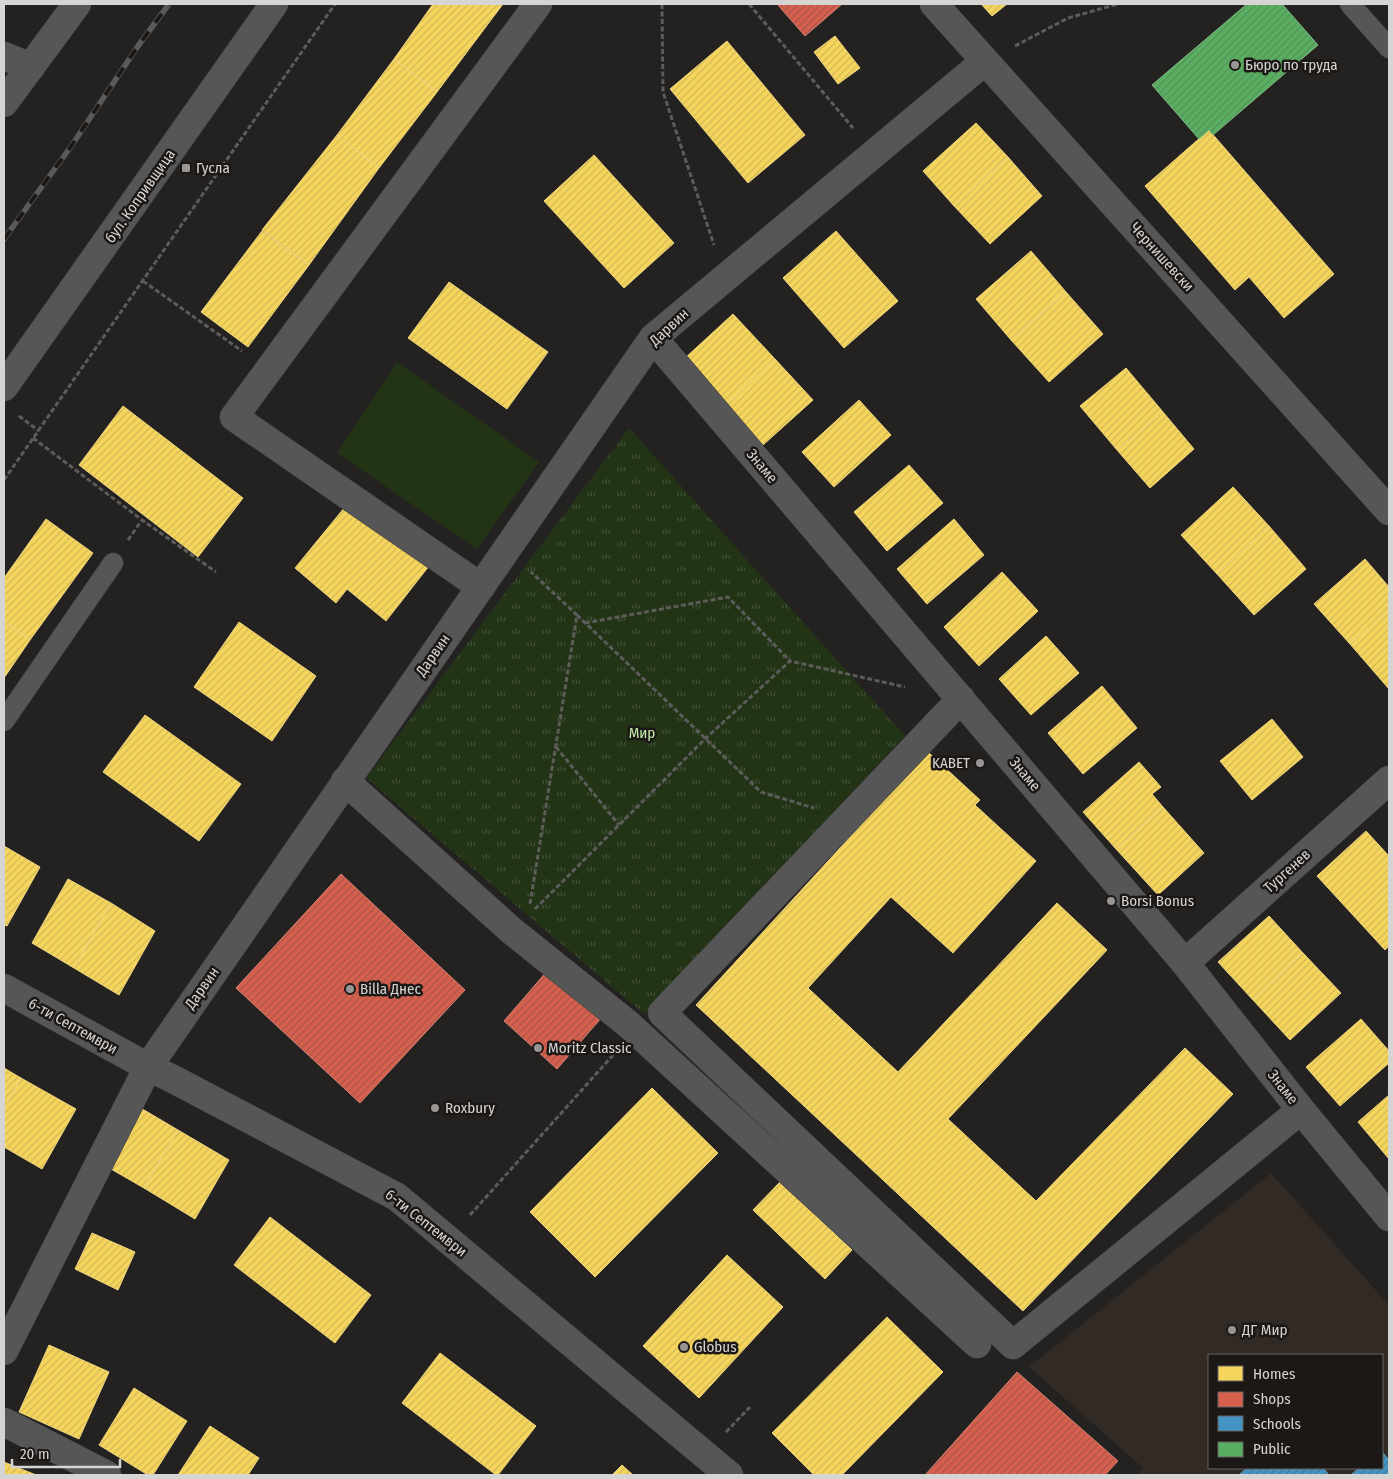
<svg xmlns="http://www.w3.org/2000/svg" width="1393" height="1479" font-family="'Fira Sans Condensed',sans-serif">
<defs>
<pattern id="park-tufts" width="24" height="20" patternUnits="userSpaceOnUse" patternTransform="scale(1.25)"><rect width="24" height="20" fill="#223316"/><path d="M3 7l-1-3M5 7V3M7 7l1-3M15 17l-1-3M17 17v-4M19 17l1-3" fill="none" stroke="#415037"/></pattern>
<pattern id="homes-hatch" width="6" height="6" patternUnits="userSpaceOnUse" patternTransform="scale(1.25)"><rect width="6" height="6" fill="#f6d55c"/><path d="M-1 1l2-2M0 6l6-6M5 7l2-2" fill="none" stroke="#d2b756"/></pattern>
<pattern id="shops-hatch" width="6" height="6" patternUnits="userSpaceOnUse" patternTransform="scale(1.25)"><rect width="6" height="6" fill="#d6604d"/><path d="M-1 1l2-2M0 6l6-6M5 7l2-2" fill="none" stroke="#a95649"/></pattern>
<pattern id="schools-hatch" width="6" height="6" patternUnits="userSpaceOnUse" patternTransform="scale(1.25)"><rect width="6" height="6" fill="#4393c3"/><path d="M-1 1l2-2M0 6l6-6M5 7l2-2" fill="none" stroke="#427a9c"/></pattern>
<pattern id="public-hatch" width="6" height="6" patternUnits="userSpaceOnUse" patternTransform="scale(1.25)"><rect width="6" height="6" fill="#5aae61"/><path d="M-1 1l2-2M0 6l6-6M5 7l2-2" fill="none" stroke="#549259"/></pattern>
</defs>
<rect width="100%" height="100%" fill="#242221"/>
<path fill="#312a25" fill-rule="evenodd" d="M 1271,1173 L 1389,1305 L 1389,1475 L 1137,1475 L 1143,1468 L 1029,1367 ZM 1209,1355 L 1382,1355 L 1382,1468 L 1209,1468 Z"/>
<path fill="url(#park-tufts)" d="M 629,428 L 905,736 L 644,1014 L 366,778 Z"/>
<path fill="#223316" d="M 397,362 L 539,462 L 477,549 L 337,453 Z"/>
<path fill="url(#homes-hatch)" stroke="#edd580" d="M 433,4 L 503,4 L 437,92 L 394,59 Z
M 981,4 L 1007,4 L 992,16 Z
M 835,36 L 860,68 L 838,84 L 814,52 Z
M 727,41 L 805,135 L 748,183 L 670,89 Z
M 394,59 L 437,92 L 379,168 L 337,135 Z
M 976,123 L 1008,157 L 954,206 L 923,171 Z
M 1209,130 L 1334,274 L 1284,318 L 1249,277 L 1235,290 L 1145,186 Z
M 337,135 L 379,168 L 309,265 L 262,230 Z
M 594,155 L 674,243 L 624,288 L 544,201 Z
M 1008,157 L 1042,196 L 990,244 L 954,206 Z
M 262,231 L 309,265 L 248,347 L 201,312 Z
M 836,231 L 898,301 L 844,348 L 783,278 Z
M 1031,251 L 1066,292 L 1011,340 L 976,299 Z
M 449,282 L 548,352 L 507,409 L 408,338 Z
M 1066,292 L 1103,334 L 1049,382 L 1011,340 Z
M 733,314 L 775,359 L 726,405 L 684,359 Z
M 775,359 L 813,400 L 763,445 L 726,405 Z
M 1126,368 L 1163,412 L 1117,450 L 1080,406 Z
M 859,400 L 891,435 L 834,487 L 802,452 Z
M 123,406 L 243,498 L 198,557 L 79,465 Z
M 1163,412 L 1194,449 L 1150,488 L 1117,450 Z
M 909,465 L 943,503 L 887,551 L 854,512 Z
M 1233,487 L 1269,526 L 1217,574 L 1181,535 Z
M 349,502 L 429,566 L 386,621 L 347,589 L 336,603 L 295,568 Z
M 46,519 L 93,553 L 30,640 L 4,621 L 4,578 Z
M 954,519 L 984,555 L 927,604 L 897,569 Z
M 1269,526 L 1306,569 L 1254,615 L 1217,574 Z
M 1365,559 L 1389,587 L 1389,609 L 1350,644 L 1314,604 Z
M 1002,572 L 1038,611 L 979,666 L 944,627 Z
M 1389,609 L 1389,689 L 1350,644 Z
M 4,621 L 30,640 L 4,678 Z
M 239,622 L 316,676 L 272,741 L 194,687 Z
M 1046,636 L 1079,673 L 1031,715 L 999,679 Z
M 1102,686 L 1137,728 L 1083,774 L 1048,733 Z
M 145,715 L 241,784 L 199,841 L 103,772 Z
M 1272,719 L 1303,757 L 1252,800 L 1220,761 Z
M 928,752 L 980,800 L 975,805 L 1036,861 L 953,953 L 891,897 L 808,988 L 898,1072 L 1057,903 L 1107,950 L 948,1119 L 1036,1201 L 1185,1048 L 1233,1094 L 1023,1311 L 696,1005 Z
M 1139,762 L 1161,787 L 1152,794 L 1163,807 L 1116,849 L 1083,812 Z
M 1163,807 L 1204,853 L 1158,895 L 1116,849 Z
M 1366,831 L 1389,856 L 1389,946 L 1385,950 L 1317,876 Z
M 4,846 L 40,867 L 7,926 L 4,925 Z
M 68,879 L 111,903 L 74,968 L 32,943 Z
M 111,903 L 155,931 L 119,995 L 74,968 Z
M 1269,916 L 1303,953 L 1253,1000 L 1218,962 Z
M 1303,953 L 1341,993 L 1290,1040 L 1253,1000 Z
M 1361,1019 L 1389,1051 L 1389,1063 L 1340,1106 L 1306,1067 Z
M 4,1068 L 21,1078 L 4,1109 Z
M 21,1078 L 76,1109 L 42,1169 L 4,1147 L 4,1109 Z
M 652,1088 L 718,1153 L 595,1277 L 530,1212 Z
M 1389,1095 L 1389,1159 L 1358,1122 Z
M 139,1107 L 178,1130 L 144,1188 L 104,1165 Z
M 178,1130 L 229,1160 L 195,1219 L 144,1188 Z
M 780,1182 L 852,1250 L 825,1279 L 753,1210 Z
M 270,1217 L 371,1295 L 335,1343 L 234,1265 Z
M 92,1233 L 135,1252 L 118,1290 L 75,1269 Z
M 727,1255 L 783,1307 L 699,1398 L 643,1346 Z
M 887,1317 L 943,1372 L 842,1475 L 814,1475 L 772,1433 Z
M 49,1345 L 109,1372 L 79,1439 L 19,1412 Z
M 440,1353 L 536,1426 L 498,1475 L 496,1475 L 402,1403 Z
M 134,1388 L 187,1421 L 153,1475 L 148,1475 L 99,1445 Z
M 210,1426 L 259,1458 L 248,1475 L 178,1475 Z
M 4,1462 L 36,1475 L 4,1475 Z
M 622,1465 L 633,1475 L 612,1475 Z"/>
<path fill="url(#shops-hatch)" stroke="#d68376" d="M 777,4 L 842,4 L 805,36 Z
M 341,874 L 465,990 L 360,1103 L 236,988 Z
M 548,970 L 603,1016 L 557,1069 L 504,1021 Z
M 1017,1372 L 1118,1461 L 1105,1475 L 925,1475 Z"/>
<path fill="url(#schools-hatch)" stroke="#6fa7c8" d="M 1382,1452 L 1389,1460 L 1389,1475 L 1351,1475 L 1359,1468 L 1382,1468 Z
M 1247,1468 L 1323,1468 L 1329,1475 L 1239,1475 Z"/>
<path fill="url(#public-hatch)" stroke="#80ba84" d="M 1247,4 L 1282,4 L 1318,45 L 1213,135 L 1209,130 L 1199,139 L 1152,85 Z"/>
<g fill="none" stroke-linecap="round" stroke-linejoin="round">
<g stroke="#413f3f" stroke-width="21">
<path id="service" d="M 1350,4 L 1389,48
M 4,721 L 113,563"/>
</g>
<g stroke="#413f3f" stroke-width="29">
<path id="minor" d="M 934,4 L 1389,511
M 4,56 L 31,67
M 653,338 L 1185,963 L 1301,1110 L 1389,1217
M 481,587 L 234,417 L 538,4
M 961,699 L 662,1013 L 1013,1345 L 1301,1110
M 345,781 L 512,931 L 628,1024 L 977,1344
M 1185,963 L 1389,780
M 4,1351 L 148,1067 L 653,338 L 985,61
M 4,1422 L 107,1475"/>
</g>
<g stroke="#413f3f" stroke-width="29">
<path id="tertiary" d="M 4,988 L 148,1067 L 173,1079 L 397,1197 L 729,1475"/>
</g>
<g stroke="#413f3f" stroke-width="29">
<path id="secondary" d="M 4,103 L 77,4
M 4,387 L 274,4"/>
</g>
<path stroke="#5d5c5b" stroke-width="3" stroke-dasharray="5 2.5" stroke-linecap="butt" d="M 662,4 L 663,92 L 714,245
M 749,4 L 853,128
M 1015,46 L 1068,18 L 1118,4
M 143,281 L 242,351
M 19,416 L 39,431
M 33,438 L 142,520 L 216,572
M 4,480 L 335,4
M 128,540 L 142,520
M 577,615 L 761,792 L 814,808
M 585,623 L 728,597 L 790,661
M 556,747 L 619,825
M 530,904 L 577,615 L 531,572
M 535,909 L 706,738 L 790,661 L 905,687
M 470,1215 L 614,1054
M 726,1432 L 750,1407"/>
<use href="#service" stroke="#575656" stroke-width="20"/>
<use href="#minor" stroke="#575656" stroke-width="28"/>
<use href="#tertiary" stroke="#575656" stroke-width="28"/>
<use href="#secondary" stroke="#575656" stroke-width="28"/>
<g stroke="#5b5a5a" stroke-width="5.5">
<path id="rail" d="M 4,239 L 72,145 L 138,46 L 169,4"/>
</g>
<use href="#rail" stroke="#1b1816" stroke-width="4" stroke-dasharray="11" stroke-linecap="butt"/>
</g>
<g fill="#989695" stroke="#1b1816" stroke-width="2">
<circle cx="1235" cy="65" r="5"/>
<rect x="181" y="163" width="10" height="10" rx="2.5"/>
<circle cx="980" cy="763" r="5"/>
<circle cx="1111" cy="901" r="5"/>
<circle cx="350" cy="989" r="5"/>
<circle cx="538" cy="1048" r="5"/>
<circle cx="435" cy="1108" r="5"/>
<circle cx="1232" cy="1330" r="5"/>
<circle cx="684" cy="1347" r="5"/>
</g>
<g text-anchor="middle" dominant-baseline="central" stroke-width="5" stroke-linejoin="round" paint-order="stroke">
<g font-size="15" fill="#d7d5d4" stroke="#1b1816" text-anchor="start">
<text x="1245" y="65">Бюро по труда</text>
<text x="196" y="168">Гусла</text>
<text x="970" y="763" text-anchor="end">KABET</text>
<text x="1121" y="901">Borsi Bonus</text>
<text x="360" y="989">Billa Днес</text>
<text x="548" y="1048">Moritz Classic</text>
<text x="445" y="1108">Roxbury</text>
<text x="1242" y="1330">ДГ Мир</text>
<text x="694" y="1347">Globus</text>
</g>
<g font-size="15" fill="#d7d5d4" stroke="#1b1816">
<text transform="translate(140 196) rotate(-55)">бул. Копривщица</text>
<text transform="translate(1162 257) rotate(48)">Чернишевски</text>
<text transform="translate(669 327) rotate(-43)">Дарвин</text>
<text transform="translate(762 466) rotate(50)">Знаме</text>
<text transform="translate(433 655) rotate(-55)">Дарвин</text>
<text transform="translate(1025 774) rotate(50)">Знаме</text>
<text transform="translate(1287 871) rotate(-42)">Тургенев</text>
<text transform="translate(202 988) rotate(-55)">Дарвин</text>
<text transform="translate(73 1026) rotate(29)">6-ти Септември</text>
<text transform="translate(1283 1087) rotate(52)">Знаме</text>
<text transform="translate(426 1223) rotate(38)">6-ти Септември</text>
</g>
<g font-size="15" fill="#c4edab" stroke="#1b1816">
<text x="642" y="733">Мир</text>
</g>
</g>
<rect width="1393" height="1479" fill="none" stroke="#d7d5d4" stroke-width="10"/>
<rect x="1208" y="1354" width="175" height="115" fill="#1b1816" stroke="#666462"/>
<rect x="1218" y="1366" width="25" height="15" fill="#f6d55c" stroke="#666462"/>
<text x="1253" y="1379" font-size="15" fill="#d7d5d4">Homes</text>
<rect x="1218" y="1392" width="25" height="15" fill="#d6604d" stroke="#666462"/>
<text x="1253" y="1404" font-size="15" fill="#d7d5d4">Shops</text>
<rect x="1218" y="1416" width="25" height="15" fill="#4393c3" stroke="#666462"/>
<text x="1253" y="1429" font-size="15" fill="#d7d5d4">Schools</text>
<rect x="1218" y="1442" width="25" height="15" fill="#5aae61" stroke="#666462"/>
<text x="1253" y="1454" font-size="15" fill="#d7d5d4">Public</text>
<path d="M12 1459v8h108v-8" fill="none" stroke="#d7d5d4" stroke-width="2.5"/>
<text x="20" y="1459" font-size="15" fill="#d7d5d4" stroke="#1b1816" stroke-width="4" paint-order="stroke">20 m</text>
</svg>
